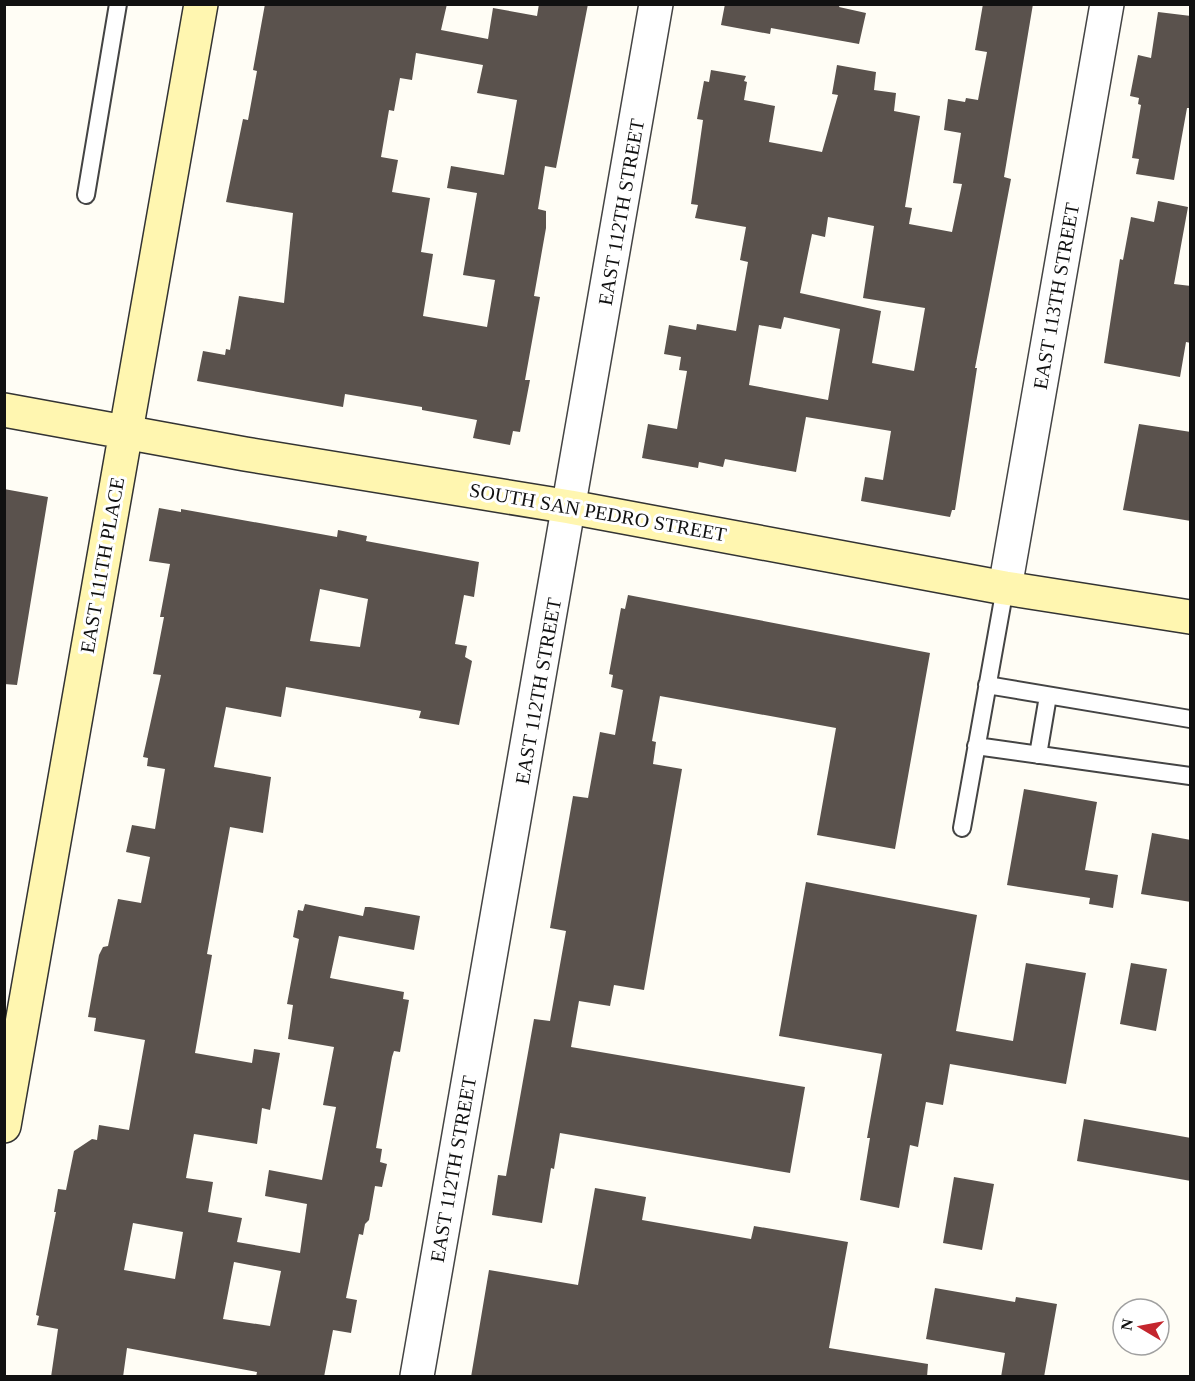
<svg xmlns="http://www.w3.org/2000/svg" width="1195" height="1381" font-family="Georgia,serif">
<rect width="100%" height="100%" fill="#fffdf5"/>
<path fill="#5a524d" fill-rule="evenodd" d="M 265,4 L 447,4 L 441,30 L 488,39 L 493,8 L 537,16 L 539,4 L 588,4 L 556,168 L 545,166 L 538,209 L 546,211 L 546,228 L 534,296 L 540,297 L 525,380 L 530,380 L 520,432 L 513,431 L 510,445 L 473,438 L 477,420 L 422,410 L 422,407 L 345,394 L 343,407 L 197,381 L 203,351 L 225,355 L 226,349 L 230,350 L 239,296 L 284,303 L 293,213 L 226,202 L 243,119 L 248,120 L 257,71 L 253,70 ZM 416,53 L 483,65 L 477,93 L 517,100 L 504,175 L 451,166 L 447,188 L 477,193 L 463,275 L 495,280 L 487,327 L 423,316 L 433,254 L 421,252 L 430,198 L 392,192 L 398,160 L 381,157 L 389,110 L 394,111 L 400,78 L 412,80 Z
M 725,4 L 840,4 L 839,7 L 866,13 L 859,44 L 771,28 L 770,34 L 721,25 Z
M 983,4 L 1033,4 L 1004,177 L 1011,179 L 975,368 L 977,368 L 955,510 L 952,510 L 950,517 L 861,501 L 865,477 L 883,480 L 891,431 L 806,417 L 796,472 L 725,459 L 723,467 L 699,462 L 698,468 L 642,458 L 648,424 L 677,429 L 687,371 L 679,370 L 681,357 L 664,354 L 669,325 L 696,330 L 697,324 L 736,331 L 748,262 L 740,260 L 746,227 L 695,218 L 698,205 L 691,204 L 703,120 L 697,119 L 704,81 L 709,82 L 711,70 L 746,76 L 744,81 L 747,82 L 744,100 L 775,106 L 769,142 L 822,152 L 838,95 L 832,94 L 837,65 L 876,72 L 874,90 L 896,93 L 894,111 L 920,116 L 905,207 L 912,208 L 909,224 L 952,232 L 962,184 L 953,183 L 961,133 L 944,130 L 948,99 L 965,102 L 966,98 L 978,100 L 987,52 L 975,50 ZM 828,217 L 874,226 L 863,298 L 925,308 L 914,371 L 872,363 L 881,311 L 800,293 L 812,234 L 825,237 ZM 784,317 L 840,329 L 828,400 L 749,385 L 759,325 L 781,329 Z
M 1158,12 L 1191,16 L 1191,108 L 1187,108 L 1174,180 L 1136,174 L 1139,159 L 1132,158 L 1141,105 L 1138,104 L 1139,98 L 1130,96 L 1138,55 L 1151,58 Z
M 1158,201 L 1188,207 L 1174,284 L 1191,286 L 1191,343 L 1186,342 L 1180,377 L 1104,363 L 1120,259 L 1123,260 L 1131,217 L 1154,222 Z
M 1139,424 L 1191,432 L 1191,521 L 1123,510 Z
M 4,489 L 48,497 L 17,685 L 4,684 Z
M 159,508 L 181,512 L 181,509 L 337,537 L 338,530 L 367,536 L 366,541 L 479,562 L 474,597 L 464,595 L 455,644 L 467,646 L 465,657 L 472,661 L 459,725 L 419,718 L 421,711 L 286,687 L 281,717 L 226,707 L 214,767 L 271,777 L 263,833 L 230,827 L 207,954 L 212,955 L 195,1053 L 252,1063 L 254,1049 L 280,1053 L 270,1110 L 262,1108 L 257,1144 L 194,1134 L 186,1178 L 213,1182 L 208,1212 L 242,1218 L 237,1242 L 300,1253 L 307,1204 L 265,1196 L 269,1170 L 322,1180 L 336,1107 L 323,1105 L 334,1047 L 288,1039 L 293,1005 L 287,1004 L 299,939 L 293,937 L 298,910 L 303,911 L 305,904 L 363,916 L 365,907 L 370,907 L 420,916 L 414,950 L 339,936 L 330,978 L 404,992 L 403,999 L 409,1000 L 400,1052 L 394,1051 L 392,1057 L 376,1148 L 382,1149 L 380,1162 L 387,1164 L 382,1187 L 375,1186 L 369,1220 L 365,1224 L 363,1235 L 359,1234 L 346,1298 L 357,1300 L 351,1333 L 333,1330 L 324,1377 L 256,1377 L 257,1372 L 127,1348 L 123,1377 L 51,1377 L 58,1329 L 37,1325 L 39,1316 L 36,1315 L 56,1212 L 54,1212 L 58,1189 L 66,1190 L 74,1151 L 92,1139 L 97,1140 L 99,1125 L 129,1130 L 145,1040 L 94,1031 L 96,1018 L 88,1017 L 99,955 L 103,947 L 108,946 L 118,899 L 141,903 L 150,857 L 126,852 L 132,825 L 155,829 L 165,769 L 147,766 L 148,758 L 143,757 L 161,675 L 153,674 L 164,617 L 160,617 L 170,564 L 149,561 ZM 320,589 L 368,599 L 360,647 L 310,641 ZM 133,1223 L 183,1232 L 175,1279 L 124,1270 ZM 234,1262 L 281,1271 L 270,1326 L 223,1319 Z
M 628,595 L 930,653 L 895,849 L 817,835 L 836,728 L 660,696 L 652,741 L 656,742 L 653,764 L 682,769 L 644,990 L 614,985 L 610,1006 L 579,1001 L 571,1047 L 805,1087 L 790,1173 L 560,1133 L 554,1169 L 551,1168 L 542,1223 L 492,1215 L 498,1175 L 506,1176 L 534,1019 L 550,1021 L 566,931 L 550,928 L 573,796 L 588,798 L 600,732 L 615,735 L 623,690 L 611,687 L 613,675 L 609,674 L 621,608 L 625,609 Z
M 1024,789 L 1097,802 L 1085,870 L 1118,875 L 1113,908 L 1089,904 L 1090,898 L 1007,885 Z
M 1152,833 L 1191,840 L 1191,902 L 1141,894 Z
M 806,882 L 977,915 L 956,1031 L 1013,1041 L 1026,963 L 1086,973 L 1066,1084 L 950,1064 L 943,1105 L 926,1102 L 918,1147 L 910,1145 L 899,1208 L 860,1200 L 870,1138 L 867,1138 L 882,1054 L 779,1036 Z
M 1131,963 L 1167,969 L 1156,1031 L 1120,1024 Z
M 1084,1119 L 1191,1138 L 1191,1181 L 1077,1161 Z
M 954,1177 L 994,1184 L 982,1250 L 943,1243 Z
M 595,1188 L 646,1197 L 642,1220 L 751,1239 L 754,1226 L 848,1242 L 829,1348 L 928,1364 L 927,1377 L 471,1377 L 489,1270 L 578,1285 Z
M 935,1288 L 1015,1302 L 1016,1297 L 1057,1304 L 1044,1377 L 1001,1377 L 1005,1353 L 926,1339 Z"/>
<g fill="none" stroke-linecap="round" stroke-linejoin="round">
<g stroke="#444" stroke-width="20">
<path id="lane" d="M 86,195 L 118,4
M 987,685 L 1190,719
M 976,746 L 1190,776
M 1038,755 L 1048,696
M 962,828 L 1005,588"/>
</g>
<g stroke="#444" stroke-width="36">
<path id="street" d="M 1005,588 L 1107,4
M 417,1376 L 656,4"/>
</g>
<g stroke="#333" stroke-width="36">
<path id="secondary" d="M 4,410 L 245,454 L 570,507 L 1005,588 L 1190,617
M 4,1126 L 201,4"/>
</g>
<use href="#lane" stroke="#fff" stroke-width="16"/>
<use href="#street" stroke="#fff" stroke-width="33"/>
<use href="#secondary" stroke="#fff6b0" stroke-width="33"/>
</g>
<g text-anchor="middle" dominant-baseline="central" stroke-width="6" stroke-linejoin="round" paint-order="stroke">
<g font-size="20" fill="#111" stroke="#fff">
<text transform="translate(621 212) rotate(-80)">EAST 112TH STREET</text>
<text transform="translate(1056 296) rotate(-80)">EAST 113TH STREET</text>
<text transform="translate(598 512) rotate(10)">SOUTH SAN PEDRO STREET</text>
<text transform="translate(102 565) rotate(-80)">EAST 111TH PLACE</text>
<text transform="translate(538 691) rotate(-80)">EAST 112TH STREET</text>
<text transform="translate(453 1169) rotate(-80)">EAST 112TH STREET</text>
</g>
</g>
<rect width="1195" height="1381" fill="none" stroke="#111111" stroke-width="12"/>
<g transform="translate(1141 1327) rotate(280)"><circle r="28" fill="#ffffff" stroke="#a0a0a0" stroke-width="1.5"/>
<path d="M0-4.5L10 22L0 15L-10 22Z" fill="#c4262e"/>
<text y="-9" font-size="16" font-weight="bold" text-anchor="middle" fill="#111111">N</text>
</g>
</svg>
